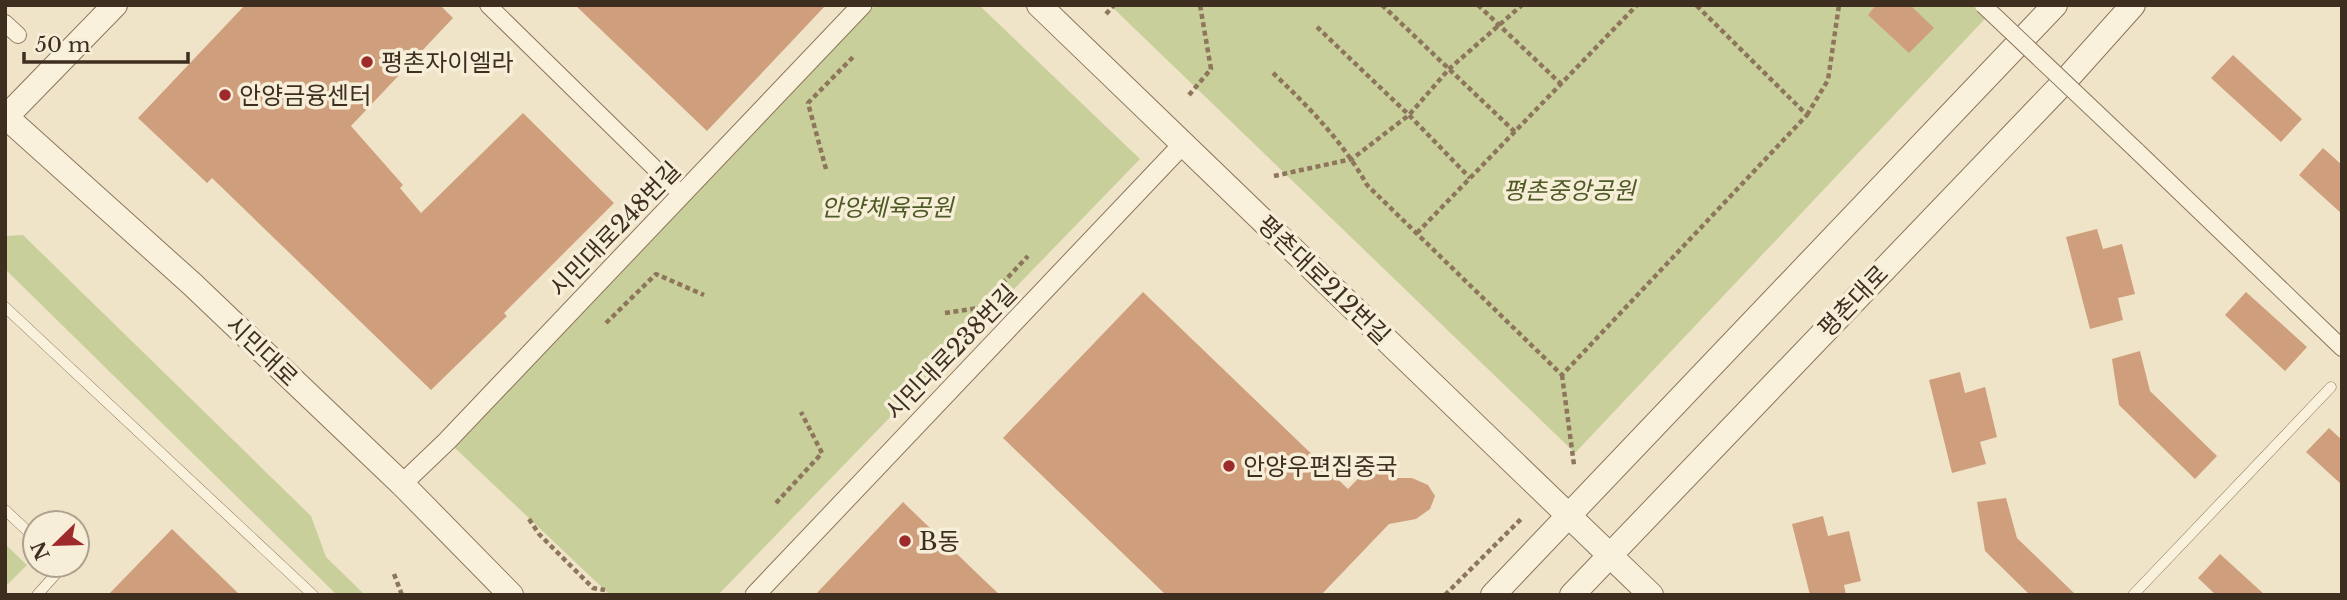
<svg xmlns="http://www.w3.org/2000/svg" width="2347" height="600" font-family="'Libre Baskerville','Noto Sans KR',serif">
<rect width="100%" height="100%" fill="#f0e4c8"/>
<path fill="#c9cf9b" d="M 875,5 L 979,5 L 1140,159 L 718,595 L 610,595 L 454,447 Z
M 1110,5 L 1998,5 L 1575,453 Z
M 23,235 L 311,516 L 326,557 L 365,595 L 337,595 L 5,269 L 5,236 Z
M 5,544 L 27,565 L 5,587 Z"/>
<path fill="#cf9f7d" d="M 245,5 L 440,5 L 453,18 L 351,126 L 403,185 L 400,188 L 421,213 L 523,113 L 614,203 L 504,313 L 507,316 L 431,390 L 212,178 L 207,183 L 138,118 Z
M 575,5 L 826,5 L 707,131 Z
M 1876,5 L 1910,5 L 1934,28 L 1909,53 L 1868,15 Z
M 2233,55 L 2302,119 L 2281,142 L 2211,78 Z
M 2323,148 L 2342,165 L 2342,214 L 2299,175 Z
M 2097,229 L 2103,249 L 2122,244 L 2135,294 L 2118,298 L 2123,320 L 2090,329 L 2066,237 Z
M 1143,292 L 1348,489 L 1375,461 L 1393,478 L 1412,478 L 1428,485 L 1435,496 L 1430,509 L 1416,519 L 1389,524 L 1321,595 L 1166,595 L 1003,438 Z
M 2246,292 L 2307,347 L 2285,371 L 2225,315 Z
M 2140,351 L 2150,391 L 2217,456 L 2195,479 L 2119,405 L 2112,359 Z
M 1960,372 L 1965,393 L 1985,387 L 1997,437 L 1980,442 L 1986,464 L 1952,473 L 1929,380 Z
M 2329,428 L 2342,440 L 2342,485 L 2306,452 Z
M 2006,498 L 2017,538 L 2076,595 L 2030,595 L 1985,551 L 1977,502 Z
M 903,502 L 984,580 L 1000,595 L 815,595 Z
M 1823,516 L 1828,536 L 1849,531 L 1861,581 L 1844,585 L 1846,595 L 1810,595 L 1792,524 Z
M 172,529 L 240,595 L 108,595 Z
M 2220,554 L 2265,595 L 2216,595 L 2198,578 Z"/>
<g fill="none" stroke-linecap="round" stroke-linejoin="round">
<g stroke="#8d765c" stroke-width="11">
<path id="service" d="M 5,307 L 313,595
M 5,510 L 35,538
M 37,595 L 64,565
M 2133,595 L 2331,387"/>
</g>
<g stroke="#8d765c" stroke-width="18">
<path id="pedestrian" d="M 488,5 L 682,195
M 5,23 L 18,35
M 2136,150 L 2342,348"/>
</g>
<g stroke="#8d765c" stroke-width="21">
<path id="minor" d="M 402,484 L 447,441 L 862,5
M 755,595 L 1184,143"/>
</g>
<g stroke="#8d765c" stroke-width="26">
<path id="tertiary" d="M 1039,5 L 1651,595
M 5,116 L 192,284 L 402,484 L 511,595
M 5,118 L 115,5
M 1493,595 L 2055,5
M 1572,595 L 2065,81 L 2133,5"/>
</g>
<path stroke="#8d765c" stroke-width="4.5" stroke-dasharray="5 3.5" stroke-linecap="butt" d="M 1382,5 L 1515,132
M 1478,5 L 1561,84
M 1106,14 L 1114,5
M 1317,27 L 1409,115 L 1470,178
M 1273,73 C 1309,107 1343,142 1367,185 L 1562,375 L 1807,115 L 1696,5
M 1189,95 L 1211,69 L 1200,5
M 1807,115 L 1828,80 L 1839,5
M 826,169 L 808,103 L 855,55
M 1274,176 L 1352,159 L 1409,115 L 1449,69 L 1522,5
M 1417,233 L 1637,5
M 945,313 L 979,308 L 1028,256
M 606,323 L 656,274 L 704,295
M 1562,375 L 1574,465
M 776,503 L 822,453 L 801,412
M 529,519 L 539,534 L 593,588 L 605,590
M 394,574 L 402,595
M 1445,595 L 1523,517"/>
<use href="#service" stroke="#faf1dc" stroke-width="10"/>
<use href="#pedestrian" stroke="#faf1dc" stroke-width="16"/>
<use href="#minor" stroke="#faf1dc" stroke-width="19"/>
<use href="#tertiary" stroke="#faf1dc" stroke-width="24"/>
<g stroke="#8d765c" stroke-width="18" stroke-linecap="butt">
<path id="pedestrian-bridge" d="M 1983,5 L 2136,150"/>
</g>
<use href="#pedestrian-bridge" stroke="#faf1dc" stroke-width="16"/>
</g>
<g fill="#9e2a2b" stroke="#f7eed8" stroke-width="2.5">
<circle cx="367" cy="62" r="7"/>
<circle cx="225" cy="95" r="7"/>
<circle cx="1229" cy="466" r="7"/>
<circle cx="905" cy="541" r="7"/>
</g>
<g text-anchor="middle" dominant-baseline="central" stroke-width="7" stroke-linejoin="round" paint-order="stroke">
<g font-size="24" fill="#3d2e20" stroke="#f7eed8" text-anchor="start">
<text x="381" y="62">평촌자이엘라</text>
<text x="239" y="95">안양금융센터</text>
<text x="1243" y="466">안양우편집중국</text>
<text x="919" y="541">B동</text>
</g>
<g font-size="24" font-style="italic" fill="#4d5a26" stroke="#f7eed8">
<text x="1569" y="190">평촌중앙공원</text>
<text x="887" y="207">안양체육공원</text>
</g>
<g font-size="24" fill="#3d2e20" stroke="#f7eed8">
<text transform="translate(615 229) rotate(-46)">시민대로248번길</text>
<text transform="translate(1324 280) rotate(44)">평촌대로212번길</text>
<text transform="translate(1853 301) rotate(-46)">평촌대로</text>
<text transform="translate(262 351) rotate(44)">시민대로</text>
<text transform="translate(951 352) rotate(-46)">시민대로238번길</text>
</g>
</g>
<rect width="2347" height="600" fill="none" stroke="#3d2e20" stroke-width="14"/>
<g transform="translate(56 544) rotate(247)"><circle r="33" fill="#f7eed8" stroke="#ada18e" stroke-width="2"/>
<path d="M0-5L12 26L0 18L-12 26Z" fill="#9e2a2b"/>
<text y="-10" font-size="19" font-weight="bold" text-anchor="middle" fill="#3d2e20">N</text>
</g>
<path d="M24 52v10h164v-10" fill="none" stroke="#3d2e20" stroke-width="3.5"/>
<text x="35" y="52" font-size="21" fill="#3d2e20" stroke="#f7eed8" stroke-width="5" paint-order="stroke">50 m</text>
</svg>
